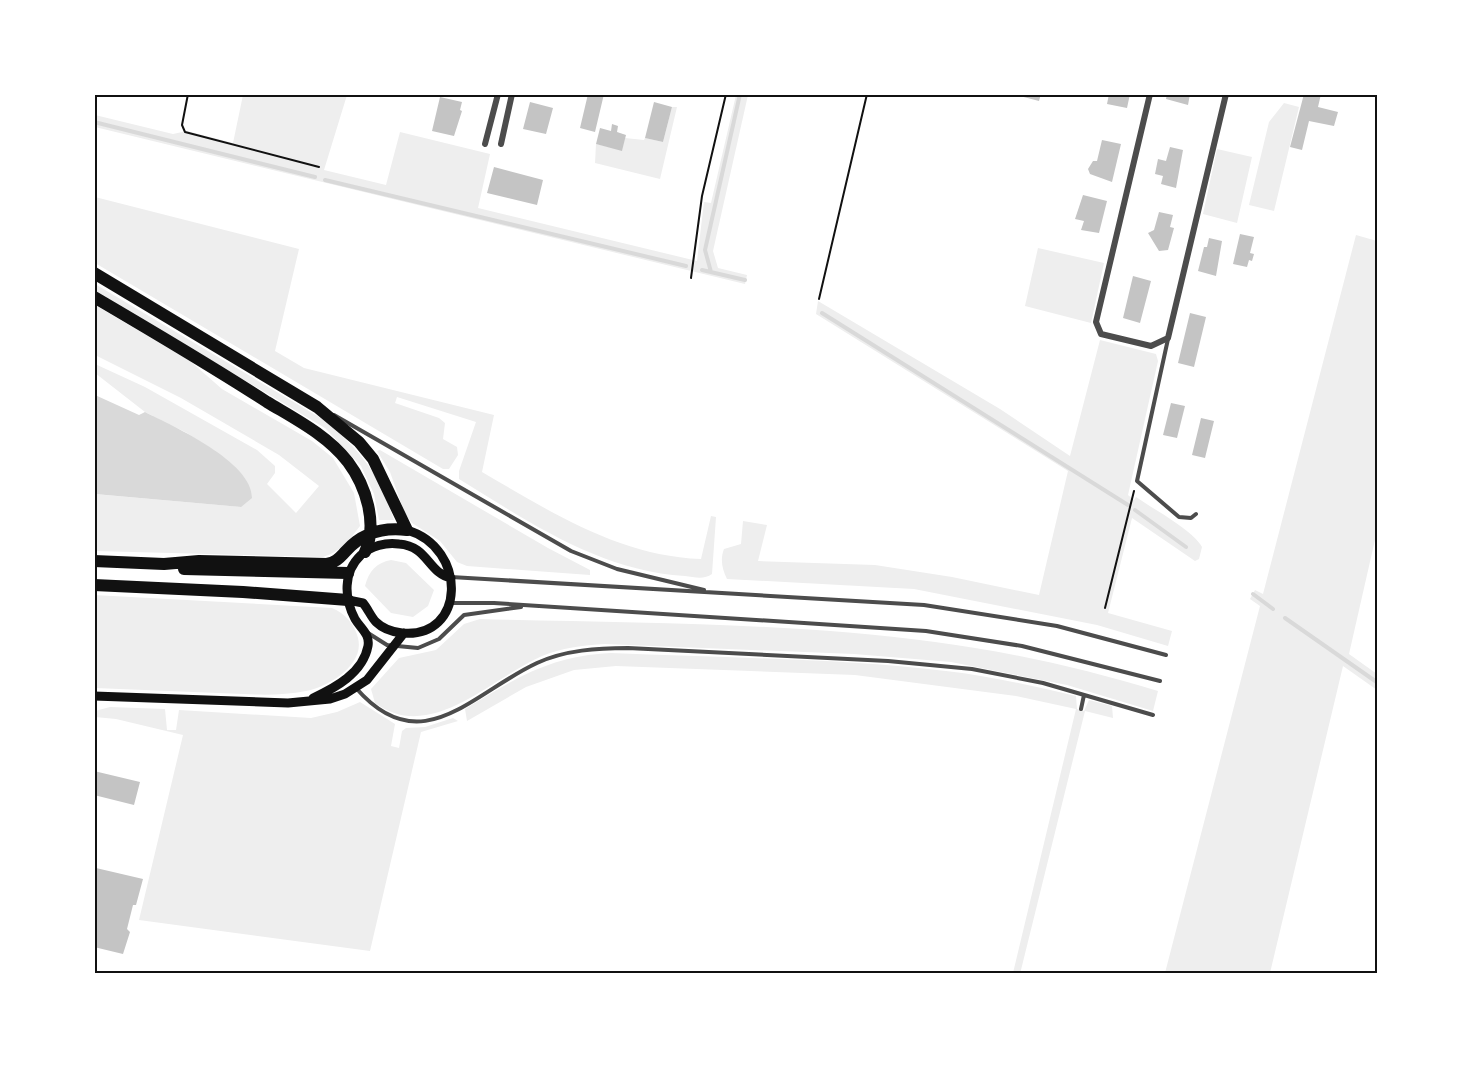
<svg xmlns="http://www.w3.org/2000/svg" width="1472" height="1068" font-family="'Nunito Sans',sans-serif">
<rect width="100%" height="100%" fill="#fff"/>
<path fill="#eee" d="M 243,95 L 347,95 L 324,170 L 386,185 L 400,132 L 490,154 L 478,208 L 697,261 L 704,202 L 711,203 L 736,95 L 748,95 L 713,251 L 718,268 L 747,275 L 745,284 L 95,127 L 95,115 L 173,134 L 187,131 L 233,143 Z
M 1284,103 L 1299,107 L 1274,211 L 1249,205 L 1269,122 Z
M 672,107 L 677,107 L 660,179 L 595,163 L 596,144 L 622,150 L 625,138 L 644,140 L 645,138 L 663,142 Z
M 1217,149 L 1252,157 L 1237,223 L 1203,214 Z
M 95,197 L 299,249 L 275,351 L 304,368 L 494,415 L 482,472 C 551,512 619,556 701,559 L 711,516 L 716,517 L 712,574 C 704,580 694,577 685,576 C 600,571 529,522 459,479 L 459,471 L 476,422 L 397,397 L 395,403 L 439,418 L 445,423 L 443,439 L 457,447 L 458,455 L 449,469 L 443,469 L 95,263 Z
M 1356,235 L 1377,241 L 1377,531 L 1349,654 L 1377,674 L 1377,690 L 1343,666 L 1270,973 L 1165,973 L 1260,606 L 1250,599 L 1255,590 L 1263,594 Z
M 1038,248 L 1104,263 L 1091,323 L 1025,306 Z
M 95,284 L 324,420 C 363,453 377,471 394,520 L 379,520 L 374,494 L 361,466 L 325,428 L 95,291 Z
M 818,301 L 1000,409 L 1070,456 L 1100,340 L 1156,354 L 1158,361 L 1128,495 L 1134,500 L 1136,497 C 1153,509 1193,530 1202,547 L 1199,559 L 1195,561 L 1132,518 L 1108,613 L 1172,631 L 1168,646 L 1097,625 L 914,589 L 727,579 C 722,569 720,559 724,549 L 741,544 L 743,521 L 767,525 L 758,561 L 875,565 L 952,577 L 1039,595 L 1068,471 L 816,314 Z
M 95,305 L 190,361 L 222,389 L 312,441 L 333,458 L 354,493 L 360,526 C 350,539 340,552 323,557 L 95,551 L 94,494 L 241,507 L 224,458 L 187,433 L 145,412 L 95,373 L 95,364 L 145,387 L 257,450 L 275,466 L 275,473 L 267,484 L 296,513 L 319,486 L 279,455 L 181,398 L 95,355 Z
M 380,450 L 548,548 L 590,570 L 590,575 L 467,566 L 457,562 L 440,541 L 412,523 L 405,514 L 390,472 L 377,451 Z
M 391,560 L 406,563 L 434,590 L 428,606 L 413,617 L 391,613 L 365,586 C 369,571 376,563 391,560 Z
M 94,595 L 332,608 C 345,613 355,625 358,638 C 365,665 328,687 306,691 C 277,697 247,694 218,693 C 177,691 136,690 95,688 Z
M 480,619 C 631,623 785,622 935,642 C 1011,652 1085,669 1158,691 L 1153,711 L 1067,685 L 951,662 L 854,654 L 605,644 C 583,645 561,648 542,656 C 491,678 431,744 375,703 L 371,689 L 399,658 L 436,650 L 464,624 Z
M 611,653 C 722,658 835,658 946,671 C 990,676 1033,686 1076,696 L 1077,709 L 1084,711 L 1089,700 L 1112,706 L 1113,718 L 1085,711 L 1020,974 L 1013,973 L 1076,709 L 1016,696 L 855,675 L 616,666 L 574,670 L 526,687 L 467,721 L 465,709 C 516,678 550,656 611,653 Z
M 360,702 L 395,724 L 391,746 L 399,748 L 402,731 L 406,728 L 425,727 L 453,718 L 458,721 L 421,732 L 370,951 L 139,920 L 183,735 L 116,719 L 95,717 L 95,711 L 110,707 L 165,709 L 167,730 L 176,730 L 179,710 L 311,718 L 337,712 Z"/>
<path fill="#d9d9d9" d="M 95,395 L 139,415 L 145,412 C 173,426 253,462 252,498 L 241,507 L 95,494 Z"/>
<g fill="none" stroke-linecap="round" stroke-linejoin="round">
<path stroke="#d9d9d9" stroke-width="4" d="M 94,122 L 315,177
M 325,180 L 686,266
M 702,270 L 745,280
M 711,272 L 705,250 L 740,94
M 822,313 L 1128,505
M 1135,510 L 1186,547
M 1253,594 L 1273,609
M 1285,618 L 1378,683"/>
</g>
<path fill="#c4c4c4" d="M 588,94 L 604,94 L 595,132 L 580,128 Z
M 1012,94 L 1041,94 L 1039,101 Z
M 1109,94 L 1130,94 L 1127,108 L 1107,104 Z
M 1167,94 L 1190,94 L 1188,105 L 1166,99 Z
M 1304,94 L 1321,94 L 1318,107 L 1338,112 L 1334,126 L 1309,121 L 1302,150 L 1290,147 Z
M 440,97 L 462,102 L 460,110 L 462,111 L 454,136 L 432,131 Z
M 530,102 L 553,108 L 546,134 L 523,129 Z
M 654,102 L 672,107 L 663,142 L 645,138 Z
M 612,124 L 618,126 L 617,132 L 626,135 L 622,151 L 596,144 L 600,128 L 611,131 Z
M 1102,140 L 1121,144 L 1112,182 L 1090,174 L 1088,169 L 1093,161 L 1097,161 Z
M 1170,147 L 1183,150 L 1176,188 L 1161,184 L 1163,176 L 1155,174 L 1158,159 L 1166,161 Z
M 494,167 L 543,180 L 537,205 L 487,193 Z
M 1083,195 L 1107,201 L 1099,233 L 1081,230 L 1084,221 L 1075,219 Z
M 1159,212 L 1173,215 L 1170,227 L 1174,228 L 1168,250 L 1159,251 L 1148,233 L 1154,230 Z
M 1240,234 L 1254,237 L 1250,253 L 1254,254 L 1252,261 L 1249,260 L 1247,267 L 1233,264 Z
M 1209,238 L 1222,241 L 1216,276 L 1198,271 L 1204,247 L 1207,247 Z
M 1133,276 L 1151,281 L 1140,323 L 1123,318 Z
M 1190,313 L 1206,317 L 1194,367 L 1178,363 Z
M 1171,403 L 1185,406 L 1177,438 L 1163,435 Z
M 1201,418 L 1214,421 L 1205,458 L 1192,455 Z
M 94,771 L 140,782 L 134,805 L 94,795 Z
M 96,868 L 143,879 L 136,905 L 133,905 L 127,929 L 130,932 L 123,954 L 94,947 Z"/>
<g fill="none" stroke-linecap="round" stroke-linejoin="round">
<path stroke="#111" stroke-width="2" d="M 188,94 L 182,125 L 185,132 L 319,167
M 691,278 L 702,196 L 726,94
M 819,299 L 867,94
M 1105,608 L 1134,491"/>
<path stroke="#4c4c4c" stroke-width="4" d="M 1168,339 L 1137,481 L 1179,517 L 1191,518 L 1196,514
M 334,415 L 571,551 L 617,569 L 704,590
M 451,577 L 924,605 L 1057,626 L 1166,655
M 450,603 L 494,603 L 926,631 L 1022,646 L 1160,681
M 368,633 L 387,645 L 418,648 L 439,639 L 464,615 L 521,607
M 356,688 C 421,763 472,693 537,663 C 565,650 598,648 628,648 L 888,661 L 972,669 L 1043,683 L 1153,715
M 1081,709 L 1084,695"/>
<path stroke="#4c4c4c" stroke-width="6" d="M 1150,94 L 1096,322 L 1101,334 L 1151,346 L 1168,338 L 1226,94
M 485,144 L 498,94
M 501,144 L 512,94"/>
<path stroke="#111" stroke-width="9" d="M 348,600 L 363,603 C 368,609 371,617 376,622 C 383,629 393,632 402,633 C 466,639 468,548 407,530
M 94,696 L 288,703 L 330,699 L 345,694 L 367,680 L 404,633
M 313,698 C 335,688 363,673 368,646 C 370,634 361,629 355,619 C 344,598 343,572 361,555 C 371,546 386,542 399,544 C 428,546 428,573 451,578"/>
<path stroke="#111" stroke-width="12" d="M 94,273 L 317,407 L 359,442 L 373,459 L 407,530
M 94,297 C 152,331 210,365 267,402 C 295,419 327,435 348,462 C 366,486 378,524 365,552
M 94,561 L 164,564 L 199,561 L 327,564 C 337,562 340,557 346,551 C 362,533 383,527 407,530
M 184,569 L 348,573
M 94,585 L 243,592 L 348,600"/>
</g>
<rect width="1472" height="1068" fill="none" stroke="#ffffff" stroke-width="192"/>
<rect x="96" y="96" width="1280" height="876" fill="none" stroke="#111" stroke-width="2"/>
</svg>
